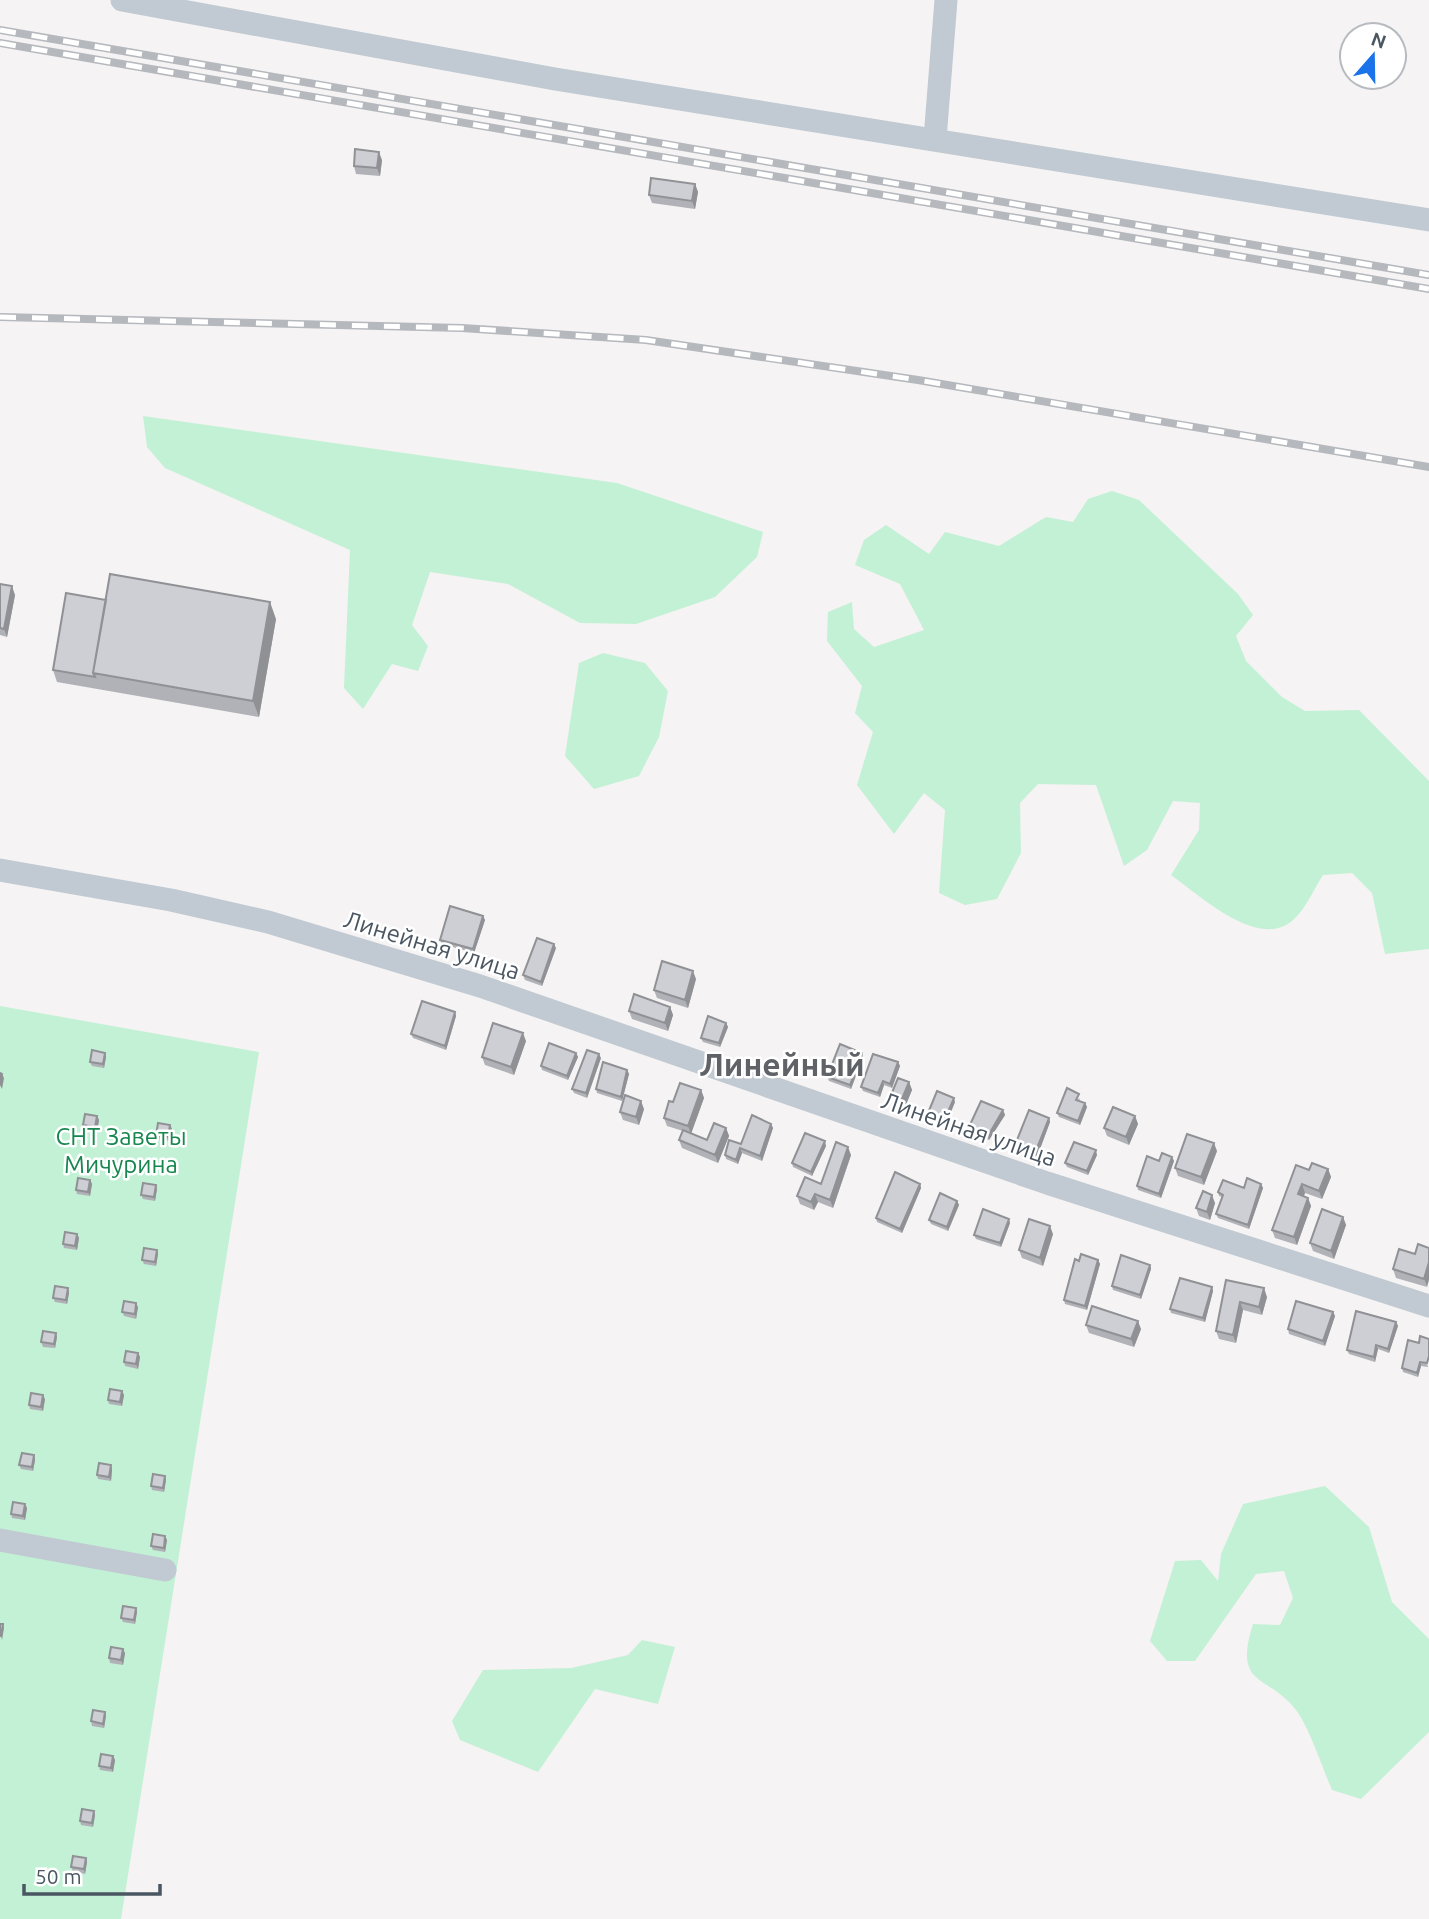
<svg xmlns="http://www.w3.org/2000/svg" width="1429" height="1919" font-family="Ubuntu,sans-serif">
<rect width="100%" height="100%" fill="#f5f3f3"/>
<path fill="#c3f1d5" d="M 143,416 L 617,483 L 763,532 L 757,557 L 715,597 L 636,624 L 580,623 L 508,584 L 430,572 L 412,625 L 428,646 L 418,671 L 392,664 L 363,709 L 344,688 L 350,550 L 165,468 L 147,447 Z
M 1112,491 L 1139,500 L 1238,594 L 1253,615 L 1236,636 L 1246,661 L 1282,697 L 1305,711 L 1359,710 L 1429,781 L 1429,949 L 1385,954 L 1372,893 L 1352,873 L 1323,875 C 1314,889 1305,910 1293,920 C 1259,951 1199,895 1171,875 L 1199,830 L 1200,803 L 1173,801 L 1147,850 L 1124,866 L 1096,785 L 1038,784 L 1020,803 L 1021,853 L 997,899 L 965,905 L 939,893 L 945,810 L 924,793 L 894,834 L 857,785 L 873,732 L 855,713 L 862,686 L 827,641 L 828,612 L 852,602 L 854,629 L 874,647 L 924,630 L 900,584 L 855,565 L 864,540 L 886,525 L 929,554 L 945,532 L 999,546 L 1046,517 L 1073,522 L 1088,499 Z
M 603,653 L 645,663 L 668,691 L 659,737 L 639,776 L 594,789 L 565,756 L 579,663 Z
M 0,1006 L 259,1052 L 121,1919 L 0,1919 Z
M 1325,1486 L 1369,1527 L 1392,1602 L 1429,1639 L 1429,1732 L 1361,1799 L 1332,1790 C 1323,1769 1309,1727 1296,1710 C 1267,1673 1233,1688 1253,1624 L 1280,1625 L 1293,1598 L 1284,1571 L 1256,1574 L 1195,1661 L 1167,1661 L 1150,1641 L 1175,1561 L 1201,1560 L 1218,1581 L 1221,1554 L 1243,1504 Z
M 642,1640 L 675,1647 L 658,1704 L 595,1689 L 538,1772 L 460,1740 L 452,1721 L 483,1670 L 571,1668 L 628,1655 Z"/>
<g fill="none" stroke-linecap="round" stroke-linejoin="round">
<path stroke="#c1cad2" stroke-width="23" d="M 122,0 L 555,79 L 1429,220
M 935,139 L 946,0
M 0,870 L 171,900 L 268,922 L 480,986 L 1047,1183 L 1429,1306
M 0,1540 L 165,1570"/>
<g stroke="#b5b8bd" stroke-width="8">
<path id="rail" d="M 0,30 L 1429,275
M 0,43 L 1429,289
M 0,317 L 462,328 L 646,340 L 918,380 L 1429,467"/>
</g>
<use href="#rail" stroke="#fff" stroke-width="5" stroke-dasharray="16" stroke-linecap="butt"/>
</g>
<path fill="#b0b2b7" d="M 382,160 L 380,176 L 356,174 L 354,166 Z
M 695,184 L 698,192 L 695,209 L 652,203 L 649,195 Z
M 0,584 L 15,595 L 7,637 L 0,635 Z
M 106,600 L 276,619 L 259,717 L 57,682 L 53,670 Z
M 483,916 L 485,920 L 474,953 L 442,944 L 440,940 Z
M 556,948 L 542,986 L 525,980 L 523,975 Z
M 696,979 L 688,1008 L 657,998 L 654,990 Z
M 670,1007 L 673,1015 L 668,1031 L 632,1019 L 629,1011 Z
M 455,1012 L 456,1016 L 446,1050 L 413,1038 L 411,1034 Z
M 726,1023 L 728,1027 L 720,1047 L 703,1042 L 701,1038 Z
M 526,1041 L 514,1075 L 485,1065 L 482,1057 Z
M 105,1053 L 106,1057 L 104,1068 L 92,1066 L 90,1062 Z
M 576,1053 L 578,1057 L 568,1080 L 542,1070 L 541,1066 Z
M 863,1057 L 851,1089 L 829,1081 L 827,1077 Z
M 601,1058 L 587,1098 L 574,1093 L 572,1089 Z
M 898,1062 L 900,1066 L 892,1088 L 884,1085 L 880,1097 L 863,1091 L 861,1087 Z
M 627,1070 L 629,1074 L 622,1101 L 597,1093 L 596,1089 Z
M 909,1082 L 912,1090 L 905,1107 L 894,1103 L 891,1095 Z
M 701,1090 L 704,1098 L 691,1133 L 707,1140 L 726,1128 L 729,1136 L 718,1163 L 682,1148 L 679,1140 L 683,1131 L 667,1126 L 664,1118 L 673,1102 Z
M 1080,1098 L 1079,1101 L 1085,1103 L 1087,1107 L 1080,1125 L 1059,1117 L 1057,1113 Z
M 955,1102 L 946,1124 L 930,1117 L 928,1113 Z
M 644,1109 L 639,1125 L 623,1120 L 620,1112 Z
M 1003,1110 L 1005,1115 L 989,1140 L 970,1133 L 968,1129 Z
M 97,1116 L 99,1120 L 97,1132 L 84,1130 L 83,1125 Z
M 1135,1116 L 1138,1124 L 1129,1145 L 1107,1136 L 1104,1128 Z
M 1049,1118 L 1050,1122 L 1037,1157 L 1017,1149 L 1015,1145 Z
M 771,1124 L 773,1128 L 762,1161 L 742,1153 L 738,1164 L 726,1159 L 725,1155 Z
M 170,1125 L 172,1129 L 170,1141 L 157,1139 L 156,1135 Z
M 826,1146 L 812,1176 L 793,1167 L 792,1163 Z
M 1217,1151 L 1204,1185 L 1178,1176 L 1175,1168 Z
M 851,1155 L 833,1208 L 818,1202 L 814,1210 L 800,1204 L 797,1196 L 821,1184 Z
M 1097,1155 L 1088,1175 L 1067,1167 L 1065,1163 Z
M 1172,1157 L 1174,1161 L 1161,1198 L 1138,1190 L 1137,1186 Z
M 1328,1169 L 1331,1177 L 1322,1199 L 1305,1193 L 1304,1196 L 1308,1198 L 1311,1206 L 1297,1245 L 1275,1238 L 1272,1230 L 1309,1170 Z
M 90,1180 L 92,1184 L 90,1196 L 77,1194 L 76,1190 Z
M 920,1184 L 921,1188 L 902,1233 L 877,1222 L 876,1218 Z
M 1261,1184 L 1263,1188 L 1249,1229 L 1218,1218 L 1216,1214 L 1222,1197 L 1219,1196 L 1218,1192 Z
M 157,1189 L 155,1201 L 143,1199 L 141,1195 Z
M 957,1201 L 959,1205 L 948,1231 L 931,1224 L 929,1220 Z
M 1215,1203 L 1210,1220 L 1199,1216 L 1196,1208 Z
M 1343,1217 L 1346,1225 L 1334,1259 L 1313,1251 L 1310,1243 Z
M 1010,1223 L 1001,1247 L 976,1239 L 974,1235 Z
M 77,1234 L 79,1238 L 77,1250 L 64,1248 L 63,1244 Z
M 1053,1234 L 1043,1266 L 1022,1258 L 1019,1250 Z
M 157,1250 L 158,1254 L 156,1266 L 144,1264 L 142,1260 Z
M 1415,1254 L 1427,1287 L 1396,1278 L 1393,1269 Z
M 1098,1260 L 1100,1264 L 1087,1310 L 1065,1304 L 1064,1300 L 1079,1261 Z
M 1150,1265 L 1151,1269 L 1141,1299 L 1113,1290 L 1112,1286 Z
M 1226,1280 L 1267,1297 L 1262,1315 L 1243,1310 L 1236,1343 L 1219,1339 L 1216,1331 Z
M 1212,1287 L 1213,1291 L 1205,1322 L 1171,1313 L 1170,1309 Z
M 68,1288 L 69,1293 L 67,1304 L 55,1302 L 53,1298 Z
M 138,1307 L 136,1319 L 124,1316 L 122,1312 Z
M 1333,1312 L 1335,1316 L 1325,1346 L 1289,1334 L 1288,1329 Z
M 1396,1322 L 1398,1326 L 1389,1353 L 1378,1349 L 1375,1362 L 1349,1354 L 1347,1350 Z
M 1086,1325 L 1141,1329 L 1134,1347 L 1089,1333 Z
M 1420,1336 L 1428,1367 L 1421,1366 L 1418,1377 L 1403,1372 L 1402,1368 L 1419,1343 Z
M 57,1337 L 55,1348 L 43,1347 L 41,1342 Z
M 138,1353 L 140,1357 L 138,1369 L 125,1366 L 124,1362 Z
M 122,1391 L 124,1395 L 122,1406 L 109,1404 L 108,1400 Z
M 45,1399 L 43,1411 L 30,1409 L 29,1405 Z
M 34,1455 L 35,1460 L 33,1471 L 21,1469 L 19,1465 Z
M 111,1465 L 112,1470 L 111,1481 L 98,1479 L 97,1475 Z
M 165,1476 L 166,1480 L 164,1492 L 152,1490 L 151,1486 Z
M 25,1504 L 27,1508 L 25,1520 L 12,1518 L 11,1514 Z
M 165,1536 L 167,1540 L 165,1552 L 153,1550 L 151,1546 Z
M 136,1608 L 137,1612 L 135,1624 L 123,1622 L 121,1618 Z
M 125,1653 L 123,1665 L 110,1663 L 109,1658 Z
M 106,1716 L 104,1728 L 92,1726 L 91,1721 Z
M 113,1756 L 115,1760 L 113,1772 L 100,1770 L 99,1766 Z
M 95,1815 L 93,1827 L 81,1825 L 80,1821 Z
M 86,1858 L 87,1862 L 85,1874 L 73,1871 L 71,1867 Z"/>
<path fill="#909195" d="M 379,152 L 382,160 L 380,176 L 377,168 Z
M 695,184 L 698,192 L 695,209 L 692,201 Z
M 12,586 L 15,595 L 7,637 L 4,629 Z
M 270,602 L 276,619 L 259,717 L 253,701 Z
M 483,916 L 485,920 L 474,953 L 473,949 Z
M 554,944 L 556,948 L 542,986 L 541,982 Z
M 693,971 L 696,979 L 688,1008 L 685,1000 Z
M 670,1007 L 673,1015 L 668,1031 L 665,1023 Z
M 455,1012 L 456,1016 L 446,1050 L 445,1046 Z
M 726,1023 L 728,1027 L 720,1047 L 719,1043 Z
M 523,1033 L 526,1041 L 514,1075 L 511,1067 Z
M 105,1053 L 106,1057 L 104,1068 L 103,1064 Z
M 576,1053 L 578,1057 L 568,1080 L 567,1076 Z
M 862,1053 L 863,1057 L 851,1089 L 850,1085 Z
M 599,1054 L 601,1058 L 587,1098 L 586,1093 Z
M 898,1062 L 900,1066 L 892,1088 L 890,1084 Z
M 627,1070 L 629,1074 L 622,1101 L 621,1097 Z
M 2,1074 L 4,1078 L 2,1089 L 0,1085 Z
M 883,1081 L 884,1085 L 880,1097 L 878,1093 Z
M 909,1082 L 912,1090 L 905,1107 L 902,1099 Z
M 701,1090 L 704,1098 L 691,1134 L 688,1126 Z
M 954,1098 L 955,1102 L 946,1124 L 945,1119 Z
M 641,1101 L 644,1109 L 639,1125 L 636,1117 Z
M 1085,1103 L 1087,1107 L 1080,1125 L 1078,1121 Z
M 1003,1110 L 1005,1115 L 989,1140 L 988,1136 Z
M 97,1116 L 99,1120 L 97,1132 L 95,1127 Z
M 1135,1116 L 1138,1124 L 1129,1145 L 1126,1137 Z
M 1049,1118 L 1050,1122 L 1037,1157 L 1035,1153 Z
M 771,1124 L 773,1128 L 762,1161 L 760,1156 Z
M 170,1125 L 172,1129 L 170,1141 L 168,1137 Z
M 726,1128 L 729,1136 L 718,1163 L 715,1155 Z
M 825,1141 L 826,1146 L 812,1176 L 811,1172 Z
M 1214,1143 L 1217,1151 L 1204,1185 L 1201,1177 Z
M 848,1147 L 851,1155 L 833,1208 L 830,1200 Z
M 740,1148 L 742,1153 L 738,1164 L 736,1160 Z
M 1096,1150 L 1097,1155 L 1088,1175 L 1087,1171 Z
M 1172,1157 L 1174,1161 L 1161,1198 L 1159,1194 Z
M 1328,1169 L 1331,1177 L 1322,1199 L 1319,1191 Z
M 90,1180 L 92,1184 L 90,1196 L 88,1192 Z
M 920,1184 L 921,1188 L 902,1233 L 900,1229 Z
M 1261,1184 L 1263,1188 L 1249,1229 L 1248,1225 Z
M 1302,1184 L 1305,1193 L 1301,1202 L 1298,1194 Z
M 156,1185 L 157,1189 L 155,1201 L 154,1197 Z
M 815,1194 L 818,1202 L 814,1210 L 811,1202 Z
M 1212,1195 L 1215,1203 L 1210,1220 L 1207,1212 Z
M 1308,1198 L 1311,1206 L 1297,1245 L 1294,1237 Z
M 957,1201 L 959,1205 L 948,1231 L 947,1227 Z
M 1343,1217 L 1346,1225 L 1334,1259 L 1331,1251 Z
M 1009,1219 L 1010,1223 L 1001,1247 L 1000,1243 Z
M 1050,1226 L 1053,1234 L 1043,1266 L 1040,1258 Z
M 77,1234 L 79,1238 L 77,1250 L 75,1246 Z
M 157,1250 L 158,1254 L 156,1266 L 155,1262 Z
M 1098,1260 L 1100,1264 L 1087,1310 L 1085,1306 Z
M 1429,1262 L 1429,1280 L 1427,1287 L 1424,1279 Z
M 1150,1265 L 1151,1269 L 1141,1299 L 1140,1295 Z
M 1212,1287 L 1213,1291 L 1205,1322 L 1203,1318 Z
M 68,1288 L 69,1293 L 67,1304 L 66,1300 Z
M 1264,1288 L 1267,1297 L 1262,1315 L 1259,1307 Z
M 1240,1302 L 1243,1310 L 1236,1343 L 1233,1335 Z
M 136,1303 L 138,1307 L 136,1319 L 135,1314 Z
M 1333,1312 L 1335,1316 L 1325,1346 L 1323,1341 Z
M 1138,1321 L 1141,1329 L 1134,1347 L 1131,1339 Z
M 1396,1322 L 1398,1326 L 1389,1353 L 1388,1349 Z
M 56,1333 L 57,1337 L 55,1348 L 54,1344 Z
M 1376,1345 L 1378,1349 L 1375,1362 L 1374,1357 Z
M 138,1353 L 140,1357 L 138,1369 L 136,1364 Z
M 1420,1362 L 1421,1366 L 1418,1377 L 1417,1373 Z
M 122,1391 L 124,1395 L 122,1406 L 120,1402 Z
M 43,1395 L 45,1399 L 43,1411 L 41,1407 Z
M 34,1455 L 35,1460 L 33,1471 L 32,1467 Z
M 111,1465 L 112,1470 L 111,1481 L 109,1477 Z
M 165,1476 L 166,1480 L 164,1492 L 163,1488 Z
M 25,1504 L 27,1508 L 25,1520 L 23,1516 Z
M 165,1536 L 167,1540 L 165,1552 L 164,1548 Z
M 136,1608 L 137,1612 L 135,1624 L 134,1620 Z
M 3,1624 L 4,1628 L 2,1640 L 1,1636 Z
M 123,1649 L 125,1653 L 123,1665 L 121,1660 Z
M 105,1712 L 106,1716 L 104,1728 L 103,1724 Z
M 113,1756 L 115,1760 L 113,1772 L 111,1768 Z
M 94,1811 L 95,1815 L 93,1827 L 92,1823 Z
M 86,1858 L 87,1862 L 85,1874 L 84,1869 Z"/>
<path fill="#cdcfd5" stroke="#909195" stroke-width="2" d="M 355,149 L 379,152 L 377,168 L 354,166 Z
M 651,178 L 695,184 L 692,201 L 649,195 Z
M 110,574 L 270,602 L 253,701 L 93,673 Z
M 0,584 L 12,586 L 4,629 L 0,628 Z
M 66,593 L 106,600 L 93,673 L 95,677 L 53,670 Z
M 450,906 L 483,916 L 473,949 L 440,940 Z
M 537,938 L 554,944 L 541,982 L 523,975 Z
M 662,961 L 693,971 L 685,1000 L 654,990 Z
M 634,994 L 670,1007 L 665,1023 L 629,1011 Z
M 422,1001 L 455,1012 L 445,1046 L 411,1034 Z
M 708,1016 L 726,1023 L 719,1043 L 701,1038 Z
M 493,1023 L 523,1033 L 511,1067 L 482,1057 Z
M 549,1043 L 576,1053 L 567,1076 L 541,1066 Z
M 840,1044 L 862,1053 L 850,1085 L 827,1077 Z
M 92,1050 L 105,1053 L 103,1064 L 90,1062 Z
M 587,1050 L 599,1054 L 586,1093 L 572,1089 Z
M 873,1054 L 898,1062 L 890,1084 L 883,1081 L 878,1093 L 861,1087 Z
M 603,1062 L 627,1070 L 621,1097 L 596,1089 Z
M 0,1073 L 2,1074 L 0,1085 Z
M 898,1078 L 909,1082 L 902,1099 L 891,1095 Z
M 680,1083 L 701,1090 L 688,1126 L 664,1118 L 669,1101 L 673,1102 Z
M 1067,1088 L 1079,1094 L 1076,1100 L 1085,1103 L 1078,1121 L 1057,1113 Z
M 937,1091 L 954,1098 L 945,1119 L 928,1113 Z
M 625,1095 L 641,1101 L 636,1117 L 620,1112 Z
M 981,1101 L 1003,1110 L 988,1136 L 968,1129 Z
M 1113,1107 L 1135,1116 L 1126,1137 L 1104,1128 Z
M 1029,1110 L 1049,1118 L 1035,1153 L 1015,1145 Z
M 85,1114 L 97,1116 L 95,1127 L 83,1125 Z
M 752,1115 L 771,1124 L 760,1156 L 740,1148 L 736,1160 L 725,1155 L 729,1140 L 741,1144 Z
M 158,1123 L 170,1125 L 168,1137 L 156,1135 Z
M 714,1123 L 726,1128 L 715,1155 L 679,1140 L 683,1130 L 707,1140 Z
M 805,1133 L 825,1141 L 811,1172 L 792,1163 Z
M 1187,1134 L 1214,1143 L 1201,1177 L 1175,1168 Z
M 836,1142 L 848,1147 L 830,1200 L 815,1194 L 811,1202 L 797,1196 L 805,1177 L 821,1184 Z
M 1074,1142 L 1096,1150 L 1087,1171 L 1065,1163 Z
M 1162,1153 L 1172,1157 L 1159,1194 L 1137,1186 L 1147,1156 L 1159,1161 Z
M 1312,1163 L 1328,1169 L 1319,1191 L 1302,1184 L 1298,1194 L 1308,1198 L 1294,1237 L 1272,1230 L 1296,1165 L 1309,1170 Z
M 895,1172 L 920,1184 L 900,1229 L 876,1218 Z
M 78,1178 L 90,1180 L 88,1192 L 76,1190 Z
M 1247,1178 L 1261,1184 L 1248,1225 L 1216,1214 L 1223,1195 L 1218,1192 L 1223,1180 L 1244,1188 Z
M 143,1183 L 156,1185 L 154,1197 L 141,1195 Z
M 1203,1191 L 1212,1195 L 1207,1212 L 1196,1208 Z
M 940,1193 L 957,1201 L 947,1227 L 929,1220 Z
M 983,1209 L 1009,1219 L 1000,1243 L 974,1235 Z
M 1322,1209 L 1343,1217 L 1331,1251 L 1310,1243 Z
M 1029,1219 L 1050,1226 L 1040,1258 L 1019,1250 Z
M 65,1232 L 77,1234 L 75,1246 L 63,1244 Z
M 1418,1244 L 1429,1248 L 1429,1262 L 1424,1279 L 1393,1269 L 1399,1249 L 1415,1254 Z
M 144,1248 L 157,1250 L 155,1262 L 142,1260 Z
M 1081,1254 L 1098,1260 L 1085,1306 L 1064,1300 L 1075,1259 L 1079,1261 Z
M 1121,1255 L 1150,1265 L 1140,1295 L 1112,1286 Z
M 1180,1278 L 1212,1287 L 1203,1318 L 1170,1309 Z
M 1226,1280 L 1264,1288 L 1259,1307 L 1240,1302 L 1233,1335 L 1216,1331 Z
M 55,1286 L 68,1288 L 66,1300 L 53,1298 Z
M 124,1301 L 136,1303 L 135,1314 L 122,1312 Z
M 1296,1301 L 1333,1312 L 1323,1341 L 1288,1329 Z
M 1092,1306 L 1138,1321 L 1131,1339 L 1086,1325 Z
M 1356,1311 L 1396,1322 L 1388,1349 L 1376,1345 L 1374,1357 L 1347,1350 Z
M 43,1331 L 56,1333 L 54,1344 L 41,1342 Z
M 1420,1336 L 1429,1339 L 1429,1356 L 1427,1363 L 1420,1362 L 1417,1373 L 1402,1368 L 1408,1340 L 1419,1343 Z
M 126,1351 L 138,1353 L 136,1364 L 124,1362 Z
M 110,1389 L 122,1391 L 120,1402 L 108,1400 Z
M 31,1393 L 43,1395 L 41,1407 L 29,1405 Z
M 22,1453 L 34,1455 L 32,1467 L 19,1465 Z
M 99,1463 L 111,1465 L 109,1477 L 97,1475 Z
M 153,1474 L 165,1476 L 163,1488 L 151,1486 Z
M 13,1502 L 25,1504 L 23,1516 L 11,1514 Z
M 153,1534 L 165,1536 L 164,1548 L 151,1546 Z
M 123,1606 L 136,1608 L 134,1620 L 121,1618 Z
M 0,1624 L 3,1624 L 1,1636 L 0,1636 Z
M 111,1647 L 123,1649 L 121,1660 L 109,1658 Z
M 93,1710 L 105,1712 L 103,1724 L 91,1721 Z
M 101,1754 L 113,1756 L 111,1768 L 99,1766 Z
M 82,1809 L 94,1811 L 92,1823 L 80,1821 Z
M 73,1856 L 86,1858 L 84,1869 L 71,1867 Z"/>
<g text-anchor="middle" dominant-baseline="central" stroke-width="5" stroke-linejoin="round" paint-order="stroke">
<g font-size="24" fill="#4a5661" stroke="#fff">
<text transform="translate(432 945) rotate(17)">Линейная улица</text>
<text transform="translate(969 1129) rotate(19)">Линейная улица</text>
</g>
<g font-size="24" fill="#17864f" stroke="#fff">
<text x="121" y="1136">СНТ Заветы<tspan x="121" dy="28">Мичурина</tspan></text>
</g>
<g font-size="32" font-weight="bold" fill="#5f6368" stroke="#fff">
<text x="782" y="1064">Линейный</text>
</g>
</g>
<g transform="translate(1373 56) rotate(20)"><circle r="33" fill="#ffffff" stroke="#b7bbc0" stroke-width="2"/>
<path d="M0-5L12 26L0 18L-12 26Z" fill="#1a73e8"/>
<text y="-10" font-size="19" font-weight="bold" text-anchor="middle" fill="#4a5661">N</text>
</g>
<path d="M24 1884v10h136v-10" fill="none" stroke="#4a5661" stroke-width="3.5"/>
<text x="35" y="1884" font-size="21" fill="#4a5661" stroke="#ffffff" stroke-width="5" paint-order="stroke">50 m</text>
</svg>
